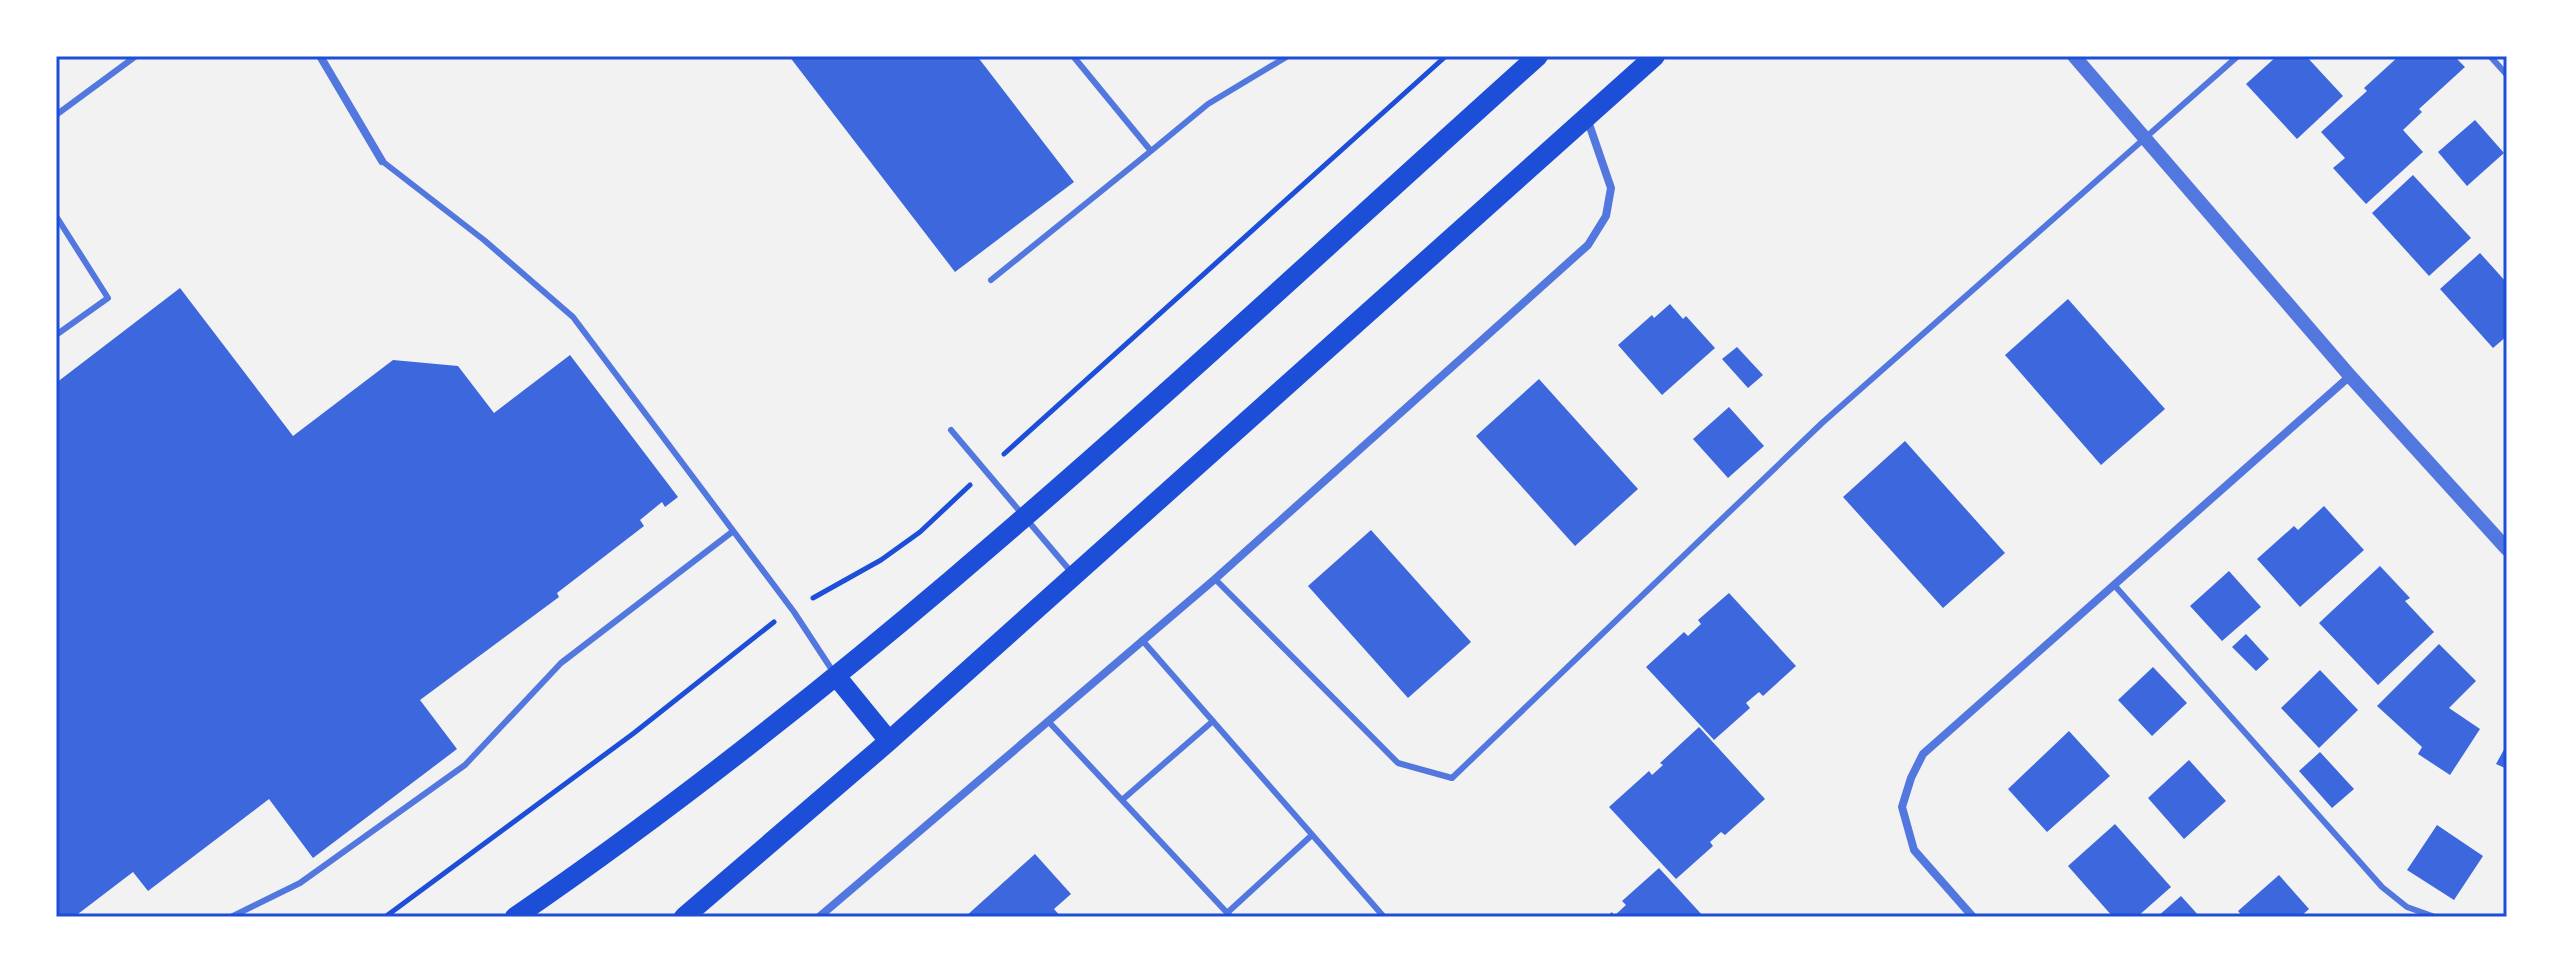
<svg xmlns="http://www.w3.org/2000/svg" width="2563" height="973" font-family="'Work Sans',sans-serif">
<rect width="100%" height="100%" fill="#f2f2f2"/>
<path fill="#3d67dc" d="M 789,56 L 977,56 L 1074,182 L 955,272 Z
M 2277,56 L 2306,56 L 2343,96 L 2297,139 L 2246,84 Z
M 2399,56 L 2454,56 L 2465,67 L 2419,109 L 2422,112 L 2403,130 L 2423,152 L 2366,204 L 2333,168 L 2345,158 L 2321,132 L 2367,91 L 2364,88 Z
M 2475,120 L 2504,153 L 2467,186 L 2438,152 Z
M 2413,175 L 2471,238 L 2429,276 L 2372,213 Z
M 2480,253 L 2507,283 L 2507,336 L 2493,348 L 2440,289 Z
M 180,288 L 293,436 L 393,360 L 458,366 L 494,413 L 570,355 L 678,497 L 665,507 L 662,502 L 640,520 L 644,526 L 557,593 L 559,597 L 420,700 L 457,749 L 313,858 L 269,799 L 148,891 L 133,872 L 74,917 L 56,917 L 56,383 Z
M 2068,299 L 2165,409 L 2101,465 L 2005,355 Z
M 1670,304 L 1683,319 L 1686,316 L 1715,348 L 1662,395 L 1618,345 L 1652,315 L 1654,318 Z
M 1737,347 L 1763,375 L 1748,388 L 1722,359 Z
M 1539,379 L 1638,489 L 1575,546 L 1476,436 Z
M 1729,407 L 1764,446 L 1728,478 L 1693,439 Z
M 1905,441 L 2005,553 L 1943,608 L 1843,497 Z
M 2324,506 L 2364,550 L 2300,607 L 2257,559 L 2294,526 L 2298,530 Z
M 1371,530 L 1471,642 L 1408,698 L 1308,586 Z
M 2380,566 L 2410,598 L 2405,601 L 2434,632 L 2378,685 L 2319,623 Z
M 2229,571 L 2261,607 L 2222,641 L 2190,606 Z
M 1729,593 L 1796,666 L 1763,696 L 1759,692 L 1746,703 L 1750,708 L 1714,740 L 1646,667 L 1684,632 L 1688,636 L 1701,624 L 1698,620 Z
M 2246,634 L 2269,659 L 2256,671 L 2232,647 Z
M 2439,644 L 2476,681 L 2449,708 L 2480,729 L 2450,775 L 2418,754 L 2422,747 L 2377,706 Z
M 2153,667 L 2187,703 L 2152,736 L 2118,700 Z
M 2320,670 L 2358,710 L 2319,748 L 2281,708 Z
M 1699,727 L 1765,799 L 1725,835 L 1721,832 L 1710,842 L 1713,846 L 1676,879 L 1609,807 L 1649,771 L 1652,775 L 1663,765 L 1660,763 Z
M 2069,731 L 2110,776 L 2047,832 L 2008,789 Z
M 2507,744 L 2507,769 L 2496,764 Z
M 2320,752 L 2354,789 L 2332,808 L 2299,771 Z
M 2189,760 L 2226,801 L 2184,839 L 2148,798 Z
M 2115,824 L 2171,887 L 2137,917 L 2113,917 L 2068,866 Z
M 2437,825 L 2483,856 L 2454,900 L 2407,870 Z
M 1035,854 L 1071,894 L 1054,909 L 1061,917 L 965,917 Z
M 1659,868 L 1704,917 L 1606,917 L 1612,912 L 1614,916 L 1626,905 L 1622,901 Z
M 2279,875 L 2309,909 L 2300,917 L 2243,917 L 2238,911 Z
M 2181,896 L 2200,917 L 2157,917 Z"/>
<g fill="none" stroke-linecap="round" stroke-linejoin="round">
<path stroke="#1d4ed8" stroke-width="5" d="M 1004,454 L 1446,56
M 813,598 L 881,560 L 920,532 L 970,485
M 385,917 L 634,733 L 774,622"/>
<path stroke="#5277de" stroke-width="6" d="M 1073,56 L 1151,151 L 1208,104 L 1288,56
M 2490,56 L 2507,75
M 56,115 L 136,56
M 382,161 L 484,240 L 573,317 L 794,612 L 834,673
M 56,216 L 108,298 L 56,335
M 991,280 L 1151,151
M 951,430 L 1072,573
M 1215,579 L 1398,763 L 1452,778 L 1822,423 L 2238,56
M 2115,586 L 2382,887 L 2407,907 L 2435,917
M 1142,640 L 1384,917
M 1048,721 L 1231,917
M 1122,800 L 1213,721
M 1227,913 L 1312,835
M 231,917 L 300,883 L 465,765 L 561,663 L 732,532"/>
<path stroke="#5277de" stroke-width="8" d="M 320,56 L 382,161
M 819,917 L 1215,579 L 1588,245 L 1606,216 L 1611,188 L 1588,121
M 1973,917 L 1914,850 L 1902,807 L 1911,778 L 1923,754 L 2350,376"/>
<path stroke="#5277de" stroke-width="14" d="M 2074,56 L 2350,376 L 2507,549"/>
<path stroke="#1d4ed8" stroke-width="20" d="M 836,676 L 889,741
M 515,917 C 883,665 1206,354 1538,56
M 684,917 L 889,741 L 1655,56"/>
</g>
<rect width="2563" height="973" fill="none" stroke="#ffffff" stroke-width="116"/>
<rect x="58" y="58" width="2447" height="857" fill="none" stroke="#1d4ed8" stroke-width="3"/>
</svg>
